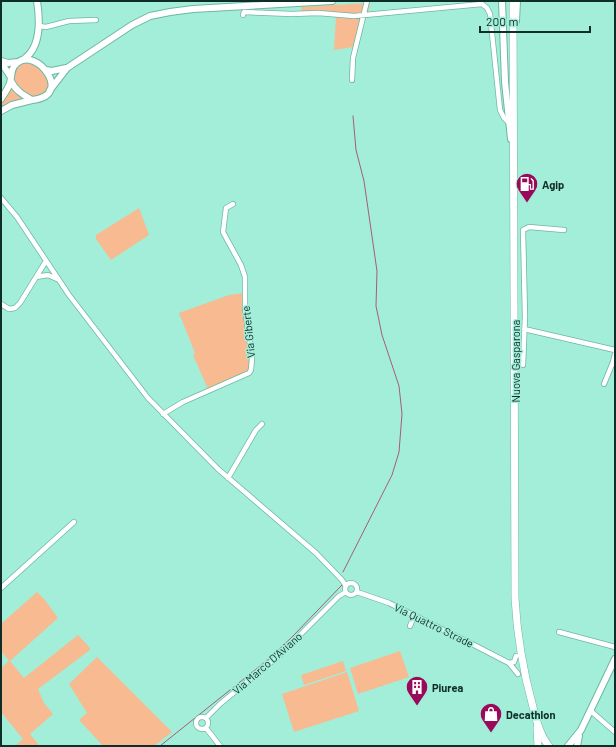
<svg xmlns="http://www.w3.org/2000/svg" width="616" height="747" font-family="Barlow,sans-serif">
<rect width="100%" height="100%" fill="#a3eed9"/>
<path fill="#f7ba91" d="M 370,3 L 368,14 L 353,47 L 334,50 L 336,16 L 302,13 L 301,7 Z
M 25,62 C 61,68 49,104 30,95 C 27,94 24,91 22,90 C 13,83 13,79 14,69 L 19,64 Z
M 12,88 L 25,98 L 10,104 L 1,110 L 1,103 Z
M 139,208 L 149,235 L 111,260 L 96,239 L 96,235 Z
M 244,293 L 252,365 L 249,370 L 208,389 L 193,355 L 195,353 L 179,313 L 229,295 Z
M 37,592 L 45,600 L 58,618 L 10,661 L 24,678 L 78,635 L 90,648 L 90,650 L 38,689 L 44,703 L 53,714 L 30,734 L 40,746 L 15,746 L 23,739 L 1,712 L 1,668 L 9,661 L 1,651 L 1,624 Z
M 400,651 L 409,677 L 358,694 L 350,668 Z
M 97,657 L 172,732 L 154,746 L 103,746 L 79,720 L 87,713 L 69,684 Z
M 343,661 L 346,671 L 304,685 L 301,675 Z
M 347,672 L 359,711 L 294,732 L 282,694 Z"/>
<g fill="none" stroke-linecap="round" stroke-linejoin="round">
<path stroke="#a75b7d" stroke-width="1" d="M 343,572 L 392,475 L 399,452 L 402,414 L 399,386 L 382,335 L 376,306 L 377,271 L 364,181 L 356,150 L 353,116
M 160,746 L 270,658 L 294,635 L 342,585"/>
<g stroke="#6db7a3" stroke-width="6">
<path id="street" d="M 243,15 L 244,12 L 292,14 L 318,13 L 354,16 L 482,4 L 487,8 L 490,14 L 500,110 L 504,118 L 509,123
M 39,26 L 46,27 L 69,21 L 96,20
M 352,80 L 353,58 L 367,1
M 1,198 L 17,217 L 69,295 L 148,398 L 218,469 L 316,553 L 342,580 L 346,586
M 36,277 L 48,275 L 57,279
M 1,304 L 9,309 L 15,308 L 20,303 L 46,261
M 524,329 L 615,350
M 523,365 L 525,316 L 523,230 L 529,227 L 564,230
M 604,384 L 613,362 L 615,354
M 163,414 L 183,402 L 249,373 L 251,370 L 252,358 L 245,309 L 245,277 L 241,265 L 223,232 L 226,208 L 233,204
M 228,478 L 256,430 L 262,424
M345 589a6 6 0 1 1 12 0a6 6 0 1 1-12 0Z
M 1,588 L 74,522
M 357,592 L 389,603 L 476,646 L 509,663 L 518,674
M 410,626 L 414,616
M 559,632 L 615,647
M 509,663 L 514,662 L 516,656
M 591,709 L 592,712 L 615,732
M196 723a6 6 0 1 1 12 0a6 6 0 1 1-12 0Z
M 206,718 L 220,704 L 282,653 L 339,596 L 346,592
M 206,728 L 220,746"/>
</g>
<g stroke="#6db7a3" stroke-width="8">
<path id="secondary" d="M 502,1 L 505,82 L 511,139
M 516,21 L 517,1
M 24,59 C 41,47 40,20 37,1
M 1,61 L 8,63 L 18,62
M 1,62 L 10,76
M 46,70 L 52,71 L 66,68
M 50,90 L 67,68 L 132,25 L 150,16 L 170,12 L 193,9 L 332,1
M 1,99 C 4,94 8,89 10,83 C 12,76 10,69 17,63 C 36,46 75,96 32,100 C 23,95 15,90 11,81
M 1,111 L 12,105 L 32,100
M 568,746 L 581,730 L 615,659
M 577,746 L 579,736"/>
</g>
<g stroke="#6db7a3" stroke-width="8">
<path id="primary" d="M 513,1 L 515,598 C 517,635 523,671 533,707 C 536,720 540,736 549,746
M 537,728 L 538,746"/>
</g>
<use href="#street" stroke="#fff" stroke-width="4.5"/>
<use href="#secondary" stroke="#fff" stroke-width="6"/>
<use href="#primary" stroke="#fff" stroke-width="7"/>
</g>
<defs>
<g id="fuel-pin" transform="scale(1.15)"><path d="M0 17L-7.5 6A9.5 9.5 0 1 1 7.5 6Z" fill="#9a0a5a" stroke="#a3eed9"/><path d="M-5.5-6h7V0h2V4h1.3V-2.5L3-4.5l.8-.8L6-3V5H2.5V1h-1V6h-7ZM-4.2-4.7v3.2H.2V-4.7Z" fill="#fff"/></g>
<g id="building-pin" transform="scale(1.15)"><path d="M0 17L-7.5 6A9.5 9.5 0 1 1 7.5 6Z" fill="#9a0a5a" stroke="#a3eed9"/><path d="M-4-6H4V6H1V3H-1V6H-4ZM-2.5-4.3h1.7v1.8h-1.7ZM.8-4.3h1.7v1.8H.8ZM-2.5-1h1.7V.8h-1.7ZM.8-1h1.7V.8H.8Z" fill="#fff"/></g>
<g id="shop-pin" transform="scale(1.15)"><path d="M0 17L-7.5 6A9.5 9.5 0 1 1 7.5 6Z" fill="#9a0a5a" stroke="#a3eed9"/><path d="M-5-2.5h2.3a2.7 3.5 0 0 1 5.4 0H5L5.5 6h-11ZM-1.5-2.5h3a1.5 2.3 0 0 0-3 0Z" fill="#fff"/></g>
</defs>
<g fill-rule="evenodd">
<use href="#fuel-pin" x="527" y="184"/>
<use href="#building-pin" x="417" y="687"/>
<use href="#shop-pin" x="491" y="714"/>
</g>
<g text-anchor="middle" dominant-baseline="central" stroke-width="3" stroke-linejoin="round" paint-order="stroke">
<g font-size="11" font-weight="bold" fill="#0f2e27" stroke="#a3eed9" text-anchor="start">
<text x="542" y="184">Agip</text>
<text x="432" y="687">Piurea</text>
<text x="506" y="714">Decathlon</text>
</g>
<g font-size="11" fill="#0f2e27" stroke="#a3eed9">
<text transform="translate(248 332) rotate(-96)">Via Giberte</text>
<text transform="translate(515 361) rotate(-90)">Nuova Gasparona</text>
<text transform="translate(434 625) rotate(26)">Via Quattro Strade</text>
<text transform="translate(267 663) rotate(-41)">Via Marco D'Aviano</text>
</g>
</g>
<rect width="616" height="747" fill="none" stroke="#0f2e27" stroke-width="4"/>
<path d="M480 26v6h110v-6" fill="none" stroke="#0f2e27" stroke-width="2"/>
<text x="486" y="26" font-size="12" fill="#0f2e27" stroke="#a3eed9" stroke-width="3" paint-order="stroke">200 m</text>
</svg>
